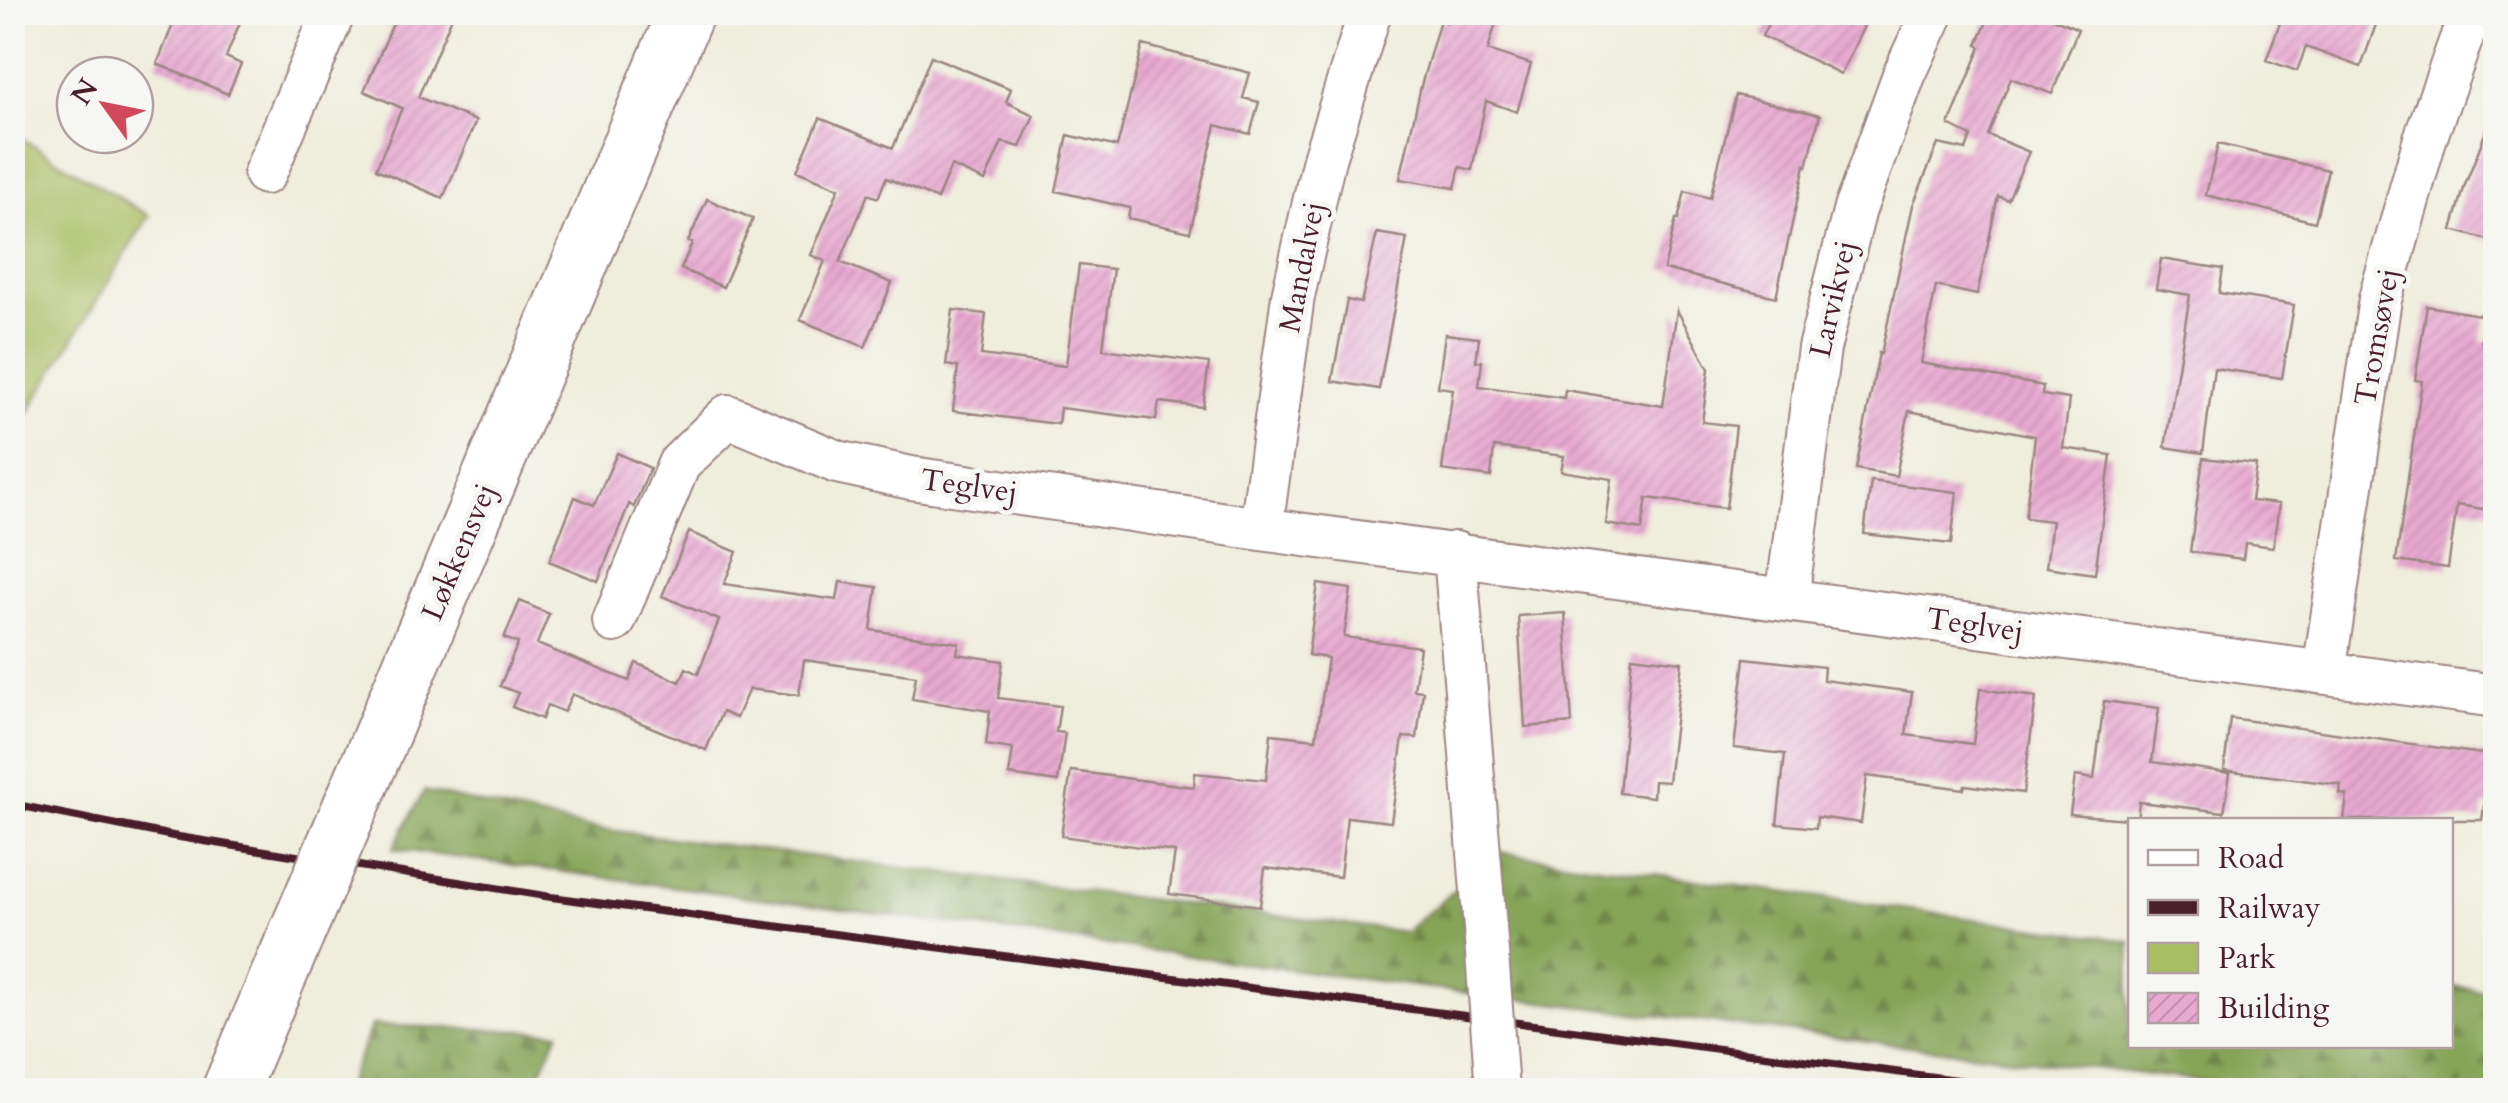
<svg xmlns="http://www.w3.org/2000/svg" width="2508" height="1103" font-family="Cardo,serif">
<defs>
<pattern id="forest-firs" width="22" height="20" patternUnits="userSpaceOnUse" patternTransform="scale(2.5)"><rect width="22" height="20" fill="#86a559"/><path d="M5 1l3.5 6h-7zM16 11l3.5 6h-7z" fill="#70864a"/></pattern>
<pattern id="building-hatch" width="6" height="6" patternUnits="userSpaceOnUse" patternTransform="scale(2.5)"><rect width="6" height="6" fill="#e8a9d1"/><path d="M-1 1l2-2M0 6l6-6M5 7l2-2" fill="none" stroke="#c891b4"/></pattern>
</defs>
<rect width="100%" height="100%" fill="#f6f6f2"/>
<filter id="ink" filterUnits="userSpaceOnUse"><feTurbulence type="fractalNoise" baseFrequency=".01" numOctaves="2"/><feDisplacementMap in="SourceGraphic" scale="20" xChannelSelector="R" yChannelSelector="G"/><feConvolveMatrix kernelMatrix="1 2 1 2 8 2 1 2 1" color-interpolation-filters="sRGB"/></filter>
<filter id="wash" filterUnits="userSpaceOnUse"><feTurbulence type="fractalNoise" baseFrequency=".0048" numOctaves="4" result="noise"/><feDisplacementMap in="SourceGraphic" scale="40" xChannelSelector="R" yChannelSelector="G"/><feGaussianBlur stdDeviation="2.25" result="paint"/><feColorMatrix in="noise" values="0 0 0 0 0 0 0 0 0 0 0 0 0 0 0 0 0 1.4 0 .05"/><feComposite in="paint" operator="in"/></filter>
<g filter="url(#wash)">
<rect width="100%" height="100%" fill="#efeddb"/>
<path fill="#a9be63" stroke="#7a6e47" stroke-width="2.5" d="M 13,133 L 149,216 L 13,437 Z"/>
<path fill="url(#forest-firs)" stroke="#686242" stroke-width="2.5" d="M 424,791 L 577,826 L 1405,932 L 1499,852 L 2130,941 L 2130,1046 L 2450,1046 L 2451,986 L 2495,992 L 2495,1090 L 2277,1090 L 1459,992 L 393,849 Z
M 372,1025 L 559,1032 L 532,1090 L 345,1090 Z"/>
<g id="blocks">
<path fill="url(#building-hatch)" d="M 178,12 L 244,12 L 226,57 L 241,64 L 228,94 L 157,64 Z
M 398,12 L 454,12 L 418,97 L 476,121 L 443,198 L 376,169 L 402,108 L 364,91 Z
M 1448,12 L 1499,12 L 1488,50 L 1531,64 L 1517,112 L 1486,101 L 1472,170 L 1460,167 L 1455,188 L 1400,179 L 1422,82 L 1440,20 L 1446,22 Z
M 1774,12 L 1867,12 L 1861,25 L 1864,26 L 1841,74 L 1762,36 Z
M 1991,12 L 2039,12 L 2078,29 L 2052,94 L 2011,78 L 1988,135 L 2029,152 L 2008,200 L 1998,196 L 1977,295 L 1936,286 L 1921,363 L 2043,386 L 2042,395 L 2069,399 L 2063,448 L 2111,455 L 2095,574 L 2046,567 L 2052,521 L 2025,518 L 2035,436 L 1909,411 L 1896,476 L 1856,469 L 1879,353 L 1881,354 L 1913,205 L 1938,144 L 1966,150 L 1971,136 L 1949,125 L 1981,47 L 1977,45 Z
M 2284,12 L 2359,12 L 2378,19 L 2361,67 L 2306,47 L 2297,71 L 2266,60 Z
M 1143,45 L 1250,73 L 1243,98 L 1259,102 L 1250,134 L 1216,125 L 1190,232 L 1128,218 L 1130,208 L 1056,191 L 1068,135 L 1117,147 Z
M 931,56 L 1011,89 L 1006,102 L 1034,115 L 1020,147 L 1002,142 L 985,181 L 951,166 L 937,199 L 886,178 L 878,198 L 868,194 L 840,262 L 892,283 L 865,347 L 800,320 L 825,261 L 811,255 L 839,188 L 797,171 L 820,118 L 893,148 Z
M 1736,95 L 1820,115 L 1807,166 L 1805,165 L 1776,297 L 1664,269 L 1676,219 L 1678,220 L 1685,191 L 1710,198 Z
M 2493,113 L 2496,113 L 2496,242 L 2452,230 L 2465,185 Z
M 2218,144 L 2328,170 L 2315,222 L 2206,195 Z
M 707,199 L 753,219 L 723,287 L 681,269 L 692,243 L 688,242 Z
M 1377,233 L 1407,238 L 1379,389 L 1332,381 L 1347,300 L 1361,303 Z
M 2161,259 L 2223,269 L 2219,293 L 2294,305 L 2282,378 L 2214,368 L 2203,453 L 2165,447 L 2190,295 L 2156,289 Z
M 1079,265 L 1113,269 L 1103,349 L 1209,363 L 1203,407 L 1159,402 L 1156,420 L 1060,408 L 1058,424 L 953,411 L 958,367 L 946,365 L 953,310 L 986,314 L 981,355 L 1066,366 Z
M 2427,306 L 2485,316 L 2481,341 L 2496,343 L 2496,511 L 2457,505 L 2448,568 L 2396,561 L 2422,381 L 2415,380 Z
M 1677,310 L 1709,369 L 1702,422 L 1736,426 L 1726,508 L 1647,498 L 1642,530 L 1606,524 L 1612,479 L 1561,471 L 1564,456 L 1494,447 L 1491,477 L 1442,470 L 1453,389 L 1438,387 L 1445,334 L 1479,338 L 1476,361 L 1482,361 L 1479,386 L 1564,398 L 1565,390 L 1663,406 Z
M 617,453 L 650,468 L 634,507 L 629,504 L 598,581 L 549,561 L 575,497 L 594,505 Z
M 2203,458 L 2256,464 L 2251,501 L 2279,504 L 2273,547 L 2245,543 L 2243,559 L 2190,552 Z
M 1871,481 L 1957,492 L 1951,544 L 1864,534 Z
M 689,532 L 737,552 L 724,584 L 837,600 L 840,582 L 877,587 L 871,630 L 959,643 L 957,654 L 1003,661 L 998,698 L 1060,706 L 1056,732 L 1065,733 L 1058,782 L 1009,775 L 1013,749 L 986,745 L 990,711 L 912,699 L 916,676 L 804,660 L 799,695 L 749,689 L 736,718 L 722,712 L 706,750 L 572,694 L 564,712 L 547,705 L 542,719 L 512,707 L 518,693 L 500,686 L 518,643 L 504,638 L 520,601 L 549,614 L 537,644 L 629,681 L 636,663 L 680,682 L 686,668 L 698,674 L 719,620 L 662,596 Z
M 1318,584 L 1351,589 L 1344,637 L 1420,647 L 1414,690 L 1423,691 L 1417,738 L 1403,737 L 1391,822 L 1347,817 L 1340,877 L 1265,868 L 1260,906 L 1169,894 L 1175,852 L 1061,836 L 1071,771 L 1194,787 L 1195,773 L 1266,780 L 1271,734 L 1316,739 L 1328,658 L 1308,655 Z
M 1565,613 L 1572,723 L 1525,727 L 1518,616 Z
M 1632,656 L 1682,662 L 1668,782 L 1654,781 L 1653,797 L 1619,793 Z
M 1745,658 L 1824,667 L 1823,680 L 1912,692 L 1906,735 L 1973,744 L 1980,689 L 2036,697 L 2023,793 L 1965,785 L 1964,789 L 1867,776 L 1861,823 L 1817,817 L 1816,828 L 1777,824 L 1785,754 L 1734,748 Z
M 2104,701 L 2159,708 L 2152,762 L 2230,773 L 2224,812 L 2139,802 L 2137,820 L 2070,814 L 2075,776 L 2094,779 Z
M 2230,718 L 2496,756 L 2496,807 L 2484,806 L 2482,820 L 2344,820 L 2347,795 L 2340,794 L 2341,785 L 2224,770 Z"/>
</g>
</g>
<g filter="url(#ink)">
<use href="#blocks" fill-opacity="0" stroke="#9c8683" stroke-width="2.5"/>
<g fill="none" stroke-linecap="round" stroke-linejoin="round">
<g stroke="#9c8683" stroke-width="46">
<path id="minor" d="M 265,173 L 334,12
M 1261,529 L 1293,296 L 1324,159 L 1370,12
M 1455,553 L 1487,953
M 1787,600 L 1819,348 L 1855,209 L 1904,75 L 1933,12
M 614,621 L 679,464 L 728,416 L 837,462 L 911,478 L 1261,529 L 2496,696
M 2324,672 L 2380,299 L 2425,139 L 2471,12"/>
</g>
<g stroke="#9c8683" stroke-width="59">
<path id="major" d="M 373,755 L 686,12
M 230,1090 L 261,1017"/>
</g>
<use href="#minor" stroke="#fff" stroke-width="42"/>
<use href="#major" stroke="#fff" stroke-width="55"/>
<path stroke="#4a1f2b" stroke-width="8" d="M 12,804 L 173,836 L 551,897 L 2034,1090"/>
<g stroke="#9c8683" stroke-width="46" stroke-linecap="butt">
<path id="minor-bridge" d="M 1487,953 L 1497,1090"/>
</g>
<g stroke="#9c8683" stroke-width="59" stroke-linecap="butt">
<path id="major-bridge" d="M 261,1017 L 373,755"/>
</g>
<use href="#minor-bridge" stroke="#fff" stroke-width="42"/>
<use href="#major-bridge" stroke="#fff" stroke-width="55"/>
</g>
</g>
<g text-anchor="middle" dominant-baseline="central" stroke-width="10" stroke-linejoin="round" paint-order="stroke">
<g font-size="30" fill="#4a1f2b" stroke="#f6f6f2">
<text transform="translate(1302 267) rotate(-79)">Mandalvej</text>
<text transform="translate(1833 299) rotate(-77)">Larvikvej</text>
<text transform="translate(2377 337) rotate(-80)">Tromsøvej</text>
<text transform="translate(969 486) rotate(8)">Teglvej</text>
<text transform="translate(459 552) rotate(-67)">Løkkensvej</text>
<text transform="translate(1975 625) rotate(8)">Teglvej</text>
</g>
</g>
<rect width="2508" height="1103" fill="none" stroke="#f6f6f2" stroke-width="50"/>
<rect x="2128" y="818" width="325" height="230" fill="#f6f6f2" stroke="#b1a0a2" stroke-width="2.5"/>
<rect x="2148" y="850" width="50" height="15" fill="#ffffff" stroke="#b1a0a2" stroke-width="2.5"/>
<text x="2218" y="868" font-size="30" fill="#4a1f2b">Road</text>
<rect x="2148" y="900" width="50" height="15" fill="#4a1f2b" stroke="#b1a0a2" stroke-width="2.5"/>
<text x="2218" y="918" font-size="30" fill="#4a1f2b">Railway</text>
<rect x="2148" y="943" width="50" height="30" fill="#a9be63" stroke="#b1a0a2" stroke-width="2.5"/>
<text x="2218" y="968" font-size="30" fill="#4a1f2b">Park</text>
<rect x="2148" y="993" width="50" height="30" fill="url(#building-hatch)" stroke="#b1a0a2" stroke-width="2.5"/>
<text x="2218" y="1018" font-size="30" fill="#4a1f2b">Building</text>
<g transform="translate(105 105) rotate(303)"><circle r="48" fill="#f6f6f2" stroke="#b1a0a2" stroke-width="2.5"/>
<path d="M0-8L18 38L0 25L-18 38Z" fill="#d1495b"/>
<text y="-15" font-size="28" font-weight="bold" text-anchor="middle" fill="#4a1f2b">N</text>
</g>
</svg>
